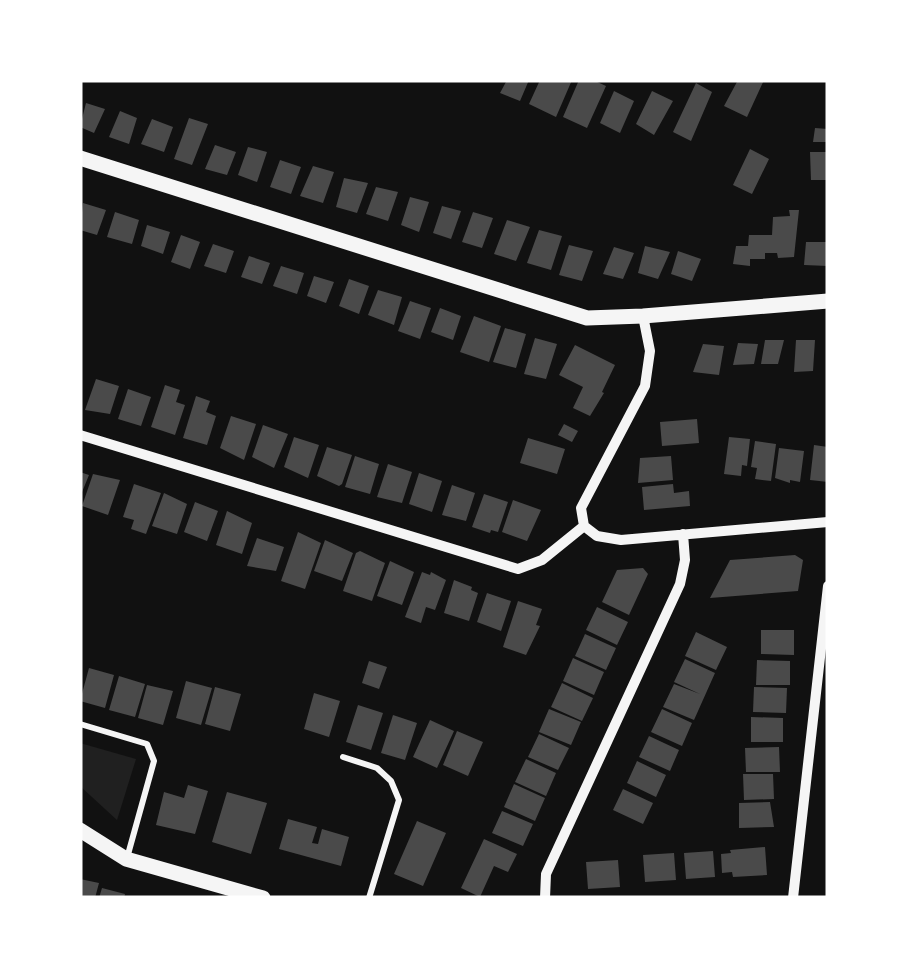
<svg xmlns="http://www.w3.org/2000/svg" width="908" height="978" font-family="'Asap Condensed',sans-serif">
<rect width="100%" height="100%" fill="#111"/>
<path fill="#202020" d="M 80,743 L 136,759 L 117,820 L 80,786 Z"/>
<path fill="#4a4a4a" d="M 507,80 L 529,80 L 520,101 L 500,93 Z
M 540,80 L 572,80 L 556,117 L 529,104 Z
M 579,80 L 593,80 L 606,86 L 587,128 L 563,117 Z
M 738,80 L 764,80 L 747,117 L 724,106 Z
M 696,83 L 712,92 L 691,141 L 673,132 Z
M 614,91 L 634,101 L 620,133 L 600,123 Z
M 652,91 L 673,101 L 654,135 L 636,124 Z
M 86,103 L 105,109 L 94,133 L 80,127 Z
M 120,111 L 137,118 L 129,144 L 109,137 Z
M 189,118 L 208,124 L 192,165 L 174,159 Z
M 152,119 L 173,127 L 164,152 L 141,144 Z
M 815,128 L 828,129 L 828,142 L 813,142 Z
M 215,145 L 236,152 L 227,175 L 205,169 Z
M 248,147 L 267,152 L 257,182 L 238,175 Z
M 750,149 L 769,159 L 752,194 L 733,185 Z
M 810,152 L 828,152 L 828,180 L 811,180 Z
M 280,160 L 301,167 L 291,194 L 270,187 Z
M 313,166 L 334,172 L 323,203 L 300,196 Z
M 344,178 L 368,183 L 357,213 L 336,207 Z
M 376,187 L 398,192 L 388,221 L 366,214 Z
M 410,197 L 429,202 L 419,232 L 401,225 Z
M 83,203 L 106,210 L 97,235 L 80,230 Z
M 442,206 L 461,211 L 451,239 L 433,233 Z
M 789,210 L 799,210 L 794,257 L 778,258 L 777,253 L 765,253 L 765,259 L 750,259 L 750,266 L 733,264 L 736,246 L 748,246 L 749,235 L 772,235 L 773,217 L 790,216 Z
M 115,212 L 139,220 L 132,244 L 107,237 Z
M 473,212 L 493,218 L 482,248 L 462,242 Z
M 507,220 L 530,227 L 516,261 L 494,254 Z
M 147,225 L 170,232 L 163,254 L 141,246 Z
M 539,230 L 562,236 L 551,270 L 527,263 Z
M 181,235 L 200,242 L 190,269 L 171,262 Z
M 806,242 L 828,242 L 828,266 L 804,265 Z
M 213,244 L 234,251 L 226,273 L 204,266 Z
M 569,245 L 593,251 L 582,281 L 559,275 Z
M 645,246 L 670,252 L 658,279 L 638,273 Z
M 614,247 L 634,253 L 623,279 L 603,274 Z
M 678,251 L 701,259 L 692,281 L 671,274 Z
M 249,256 L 270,263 L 262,284 L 241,277 Z
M 281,266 L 304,273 L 297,294 L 273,286 Z
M 314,276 L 334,282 L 326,303 L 307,296 Z
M 349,279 L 369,286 L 359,314 L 339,306 Z
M 378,290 L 402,297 L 394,325 L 368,315 Z
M 410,301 L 431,308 L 420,339 L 398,331 Z
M 440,308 L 461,316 L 453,340 L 431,332 Z
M 474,316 L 501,326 L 489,362 L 460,352 Z
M 505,328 L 526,334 L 516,368 L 493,362 Z
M 535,338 L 557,344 L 546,379 L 524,374 Z
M 765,340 L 784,340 L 778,364 L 761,364 Z
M 796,340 L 815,340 L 813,371 L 794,372 Z
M 738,343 L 758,344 L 754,364 L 733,365 Z
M 703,344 L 724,346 L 719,375 L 693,372 Z
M 575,345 L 615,365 L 602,392 L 604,393 L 590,416 L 573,408 L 583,387 L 559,375 Z
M 96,379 L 119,386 L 110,414 L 85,410 Z
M 165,385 L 180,390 L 176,402 L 185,405 L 175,435 L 151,427 Z
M 128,389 L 151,397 L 141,426 L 118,419 Z
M 196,396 L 210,401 L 206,412 L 216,416 L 207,445 L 183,438 Z
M 231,416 L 256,424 L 244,460 L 220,448 Z
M 697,419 L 699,443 L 662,446 L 660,422 Z
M 564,424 L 578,431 L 572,442 L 558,435 Z
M 263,425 L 288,434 L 274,468 L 252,457 Z
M 294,437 L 319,445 L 308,478 L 284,467 Z
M 729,437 L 750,439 L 747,466 L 742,465 L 741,476 L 724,474 Z
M 528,438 L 565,449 L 557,474 L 520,463 Z
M 755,441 L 776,444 L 771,481 L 755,479 L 757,468 L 751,467 Z
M 814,445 L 828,447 L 828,482 L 810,480 Z
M 327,447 L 352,455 L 342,484 L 339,486 L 317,476 Z
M 779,448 L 804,451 L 800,482 L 790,480 L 790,483 L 775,478 Z
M 355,456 L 379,464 L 370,494 L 345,487 Z
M 671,456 L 673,480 L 638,483 L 640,458 Z
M 388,464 L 412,472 L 402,503 L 377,497 Z
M 80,472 L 89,475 L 80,497 Z
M 419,473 L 442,481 L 432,512 L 409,504 Z
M 93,474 L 120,480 L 108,515 L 82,506 Z
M 134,484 L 161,493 L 146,534 L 131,529 L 134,520 L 123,517 Z
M 673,484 L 674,493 L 689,491 L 690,506 L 644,510 L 642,487 Z
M 452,485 L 475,493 L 466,521 L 442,515 Z
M 164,493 L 187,504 L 177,534 L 152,526 Z
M 484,494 L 508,502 L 498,532 L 491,530 L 490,533 L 472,527 Z
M 513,500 L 541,510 L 527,541 L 502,532 Z
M 195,502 L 218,511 L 207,541 L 184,532 Z
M 227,511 L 252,523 L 242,554 L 216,545 Z
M 298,532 L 321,543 L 305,589 L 281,581 Z
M 257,538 L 284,547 L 276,571 L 247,566 Z
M 325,540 L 353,553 L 342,581 L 314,571 Z
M 360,551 L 385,563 L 372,601 L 343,591 L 356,553 Z
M 795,555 L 803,560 L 798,591 L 710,598 L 730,560 Z
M 390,561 L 414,572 L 402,605 L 377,596 Z
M 643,568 L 648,574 L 629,615 L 602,602 L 617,570 Z
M 422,572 L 430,575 L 431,572 L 446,580 L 435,610 L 426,607 L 421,623 L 405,617 Z
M 454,580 L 472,587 L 471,590 L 478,593 L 469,621 L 444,613 Z
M 487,593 L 511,601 L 501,631 L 477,622 Z
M 518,601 L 542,609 L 536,625 L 540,626 L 526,655 L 503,647 Z
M 597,607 L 628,622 L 617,645 L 586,630 Z
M 761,630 L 794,630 L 794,655 L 761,654 Z
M 696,632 L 727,647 L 716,670 L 685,656 Z
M 585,634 L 616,648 L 606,670 L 575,656 Z
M 573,658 L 604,672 L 594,695 L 563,681 Z
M 685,659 L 715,673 L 694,720 L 663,707 L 674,684 L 700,694 L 674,682 Z
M 757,660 L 790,661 L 790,685 L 756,685 Z
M 369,661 L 387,667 L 379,689 L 362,683 Z
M 89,668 L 114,675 L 105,708 L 80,701 Z
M 119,676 L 145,684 L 135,717 L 109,710 Z
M 186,681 L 212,688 L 201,725 L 176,718 Z
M 562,683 L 593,698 L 582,721 L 551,707 Z
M 147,685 L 173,691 L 163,725 L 138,718 Z
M 215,687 L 241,694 L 230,731 L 205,724 Z
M 754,687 L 787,688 L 786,713 L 753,712 Z
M 314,693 L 340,701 L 329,737 L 304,729 Z
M 358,705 L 383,713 L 371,750 L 346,742 Z
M 549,709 L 581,722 L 571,745 L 539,732 Z
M 662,709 L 692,723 L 682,746 L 651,732 Z
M 393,715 L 417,723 L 405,760 L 381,753 Z
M 751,717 L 783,718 L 783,742 L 751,742 Z
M 430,720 L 454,731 L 437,768 L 413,757 Z
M 457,731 L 483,742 L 468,776 L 443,765 Z
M 539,734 L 569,748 L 558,770 L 528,757 Z
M 649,736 L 679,750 L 670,771 L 639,757 Z
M 779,747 L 780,772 L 746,772 L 745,748 Z
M 526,759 L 556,773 L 546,796 L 515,782 Z
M 637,761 L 666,775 L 656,797 L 627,783 Z
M 743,774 L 773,774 L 774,799 L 744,800 Z
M 514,784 L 545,798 L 535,821 L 504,807 Z
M 188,785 L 208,791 L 195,834 L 156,825 L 164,792 L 184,798 Z
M 623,789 L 653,803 L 643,824 L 613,810 Z
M 227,792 L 267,803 L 251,854 L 212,842 Z
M 770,802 L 774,827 L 739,828 L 739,803 Z
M 502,811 L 533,824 L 523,846 L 492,833 Z
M 288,819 L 317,827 L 312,843 L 318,844 L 322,829 L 349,837 L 341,866 L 279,849 Z
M 417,821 L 446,833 L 423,886 L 394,874 Z
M 484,839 L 517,854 L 508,872 L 494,866 L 480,897 L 461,888 Z
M 765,847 L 767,875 L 733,877 L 732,872 L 722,873 L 721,854 L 731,853 L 730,850 Z
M 713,851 L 715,877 L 686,879 L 684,853 Z
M 674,853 L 676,880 L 645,882 L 643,855 Z
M 618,860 L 620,887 L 588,889 L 586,862 Z
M 80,879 L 99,883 L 95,898 L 80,898 Z
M 102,888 L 125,894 L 124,898 L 99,898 Z"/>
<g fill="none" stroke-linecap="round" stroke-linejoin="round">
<path stroke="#f5f5f5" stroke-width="6" d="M 80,724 L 147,744 L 154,761 L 127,858
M 343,757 L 377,768 L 391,781 L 399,800 L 369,898"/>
<path stroke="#f5f5f5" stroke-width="10" d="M 80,435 L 518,569 L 542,560 L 584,526 L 581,508 L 645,386 L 650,351 L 643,316
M 584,526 L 597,536 L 621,540 L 828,522
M 545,898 L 546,874 L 680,584 L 685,560 L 683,534
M 793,898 L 828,586"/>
<path stroke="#f5f5f5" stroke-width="15" d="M 80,158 L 587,318 L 643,316 L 828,301
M 80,830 L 126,859 L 263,898"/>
</g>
<rect width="908" height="978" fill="none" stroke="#ffffff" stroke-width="165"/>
</svg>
